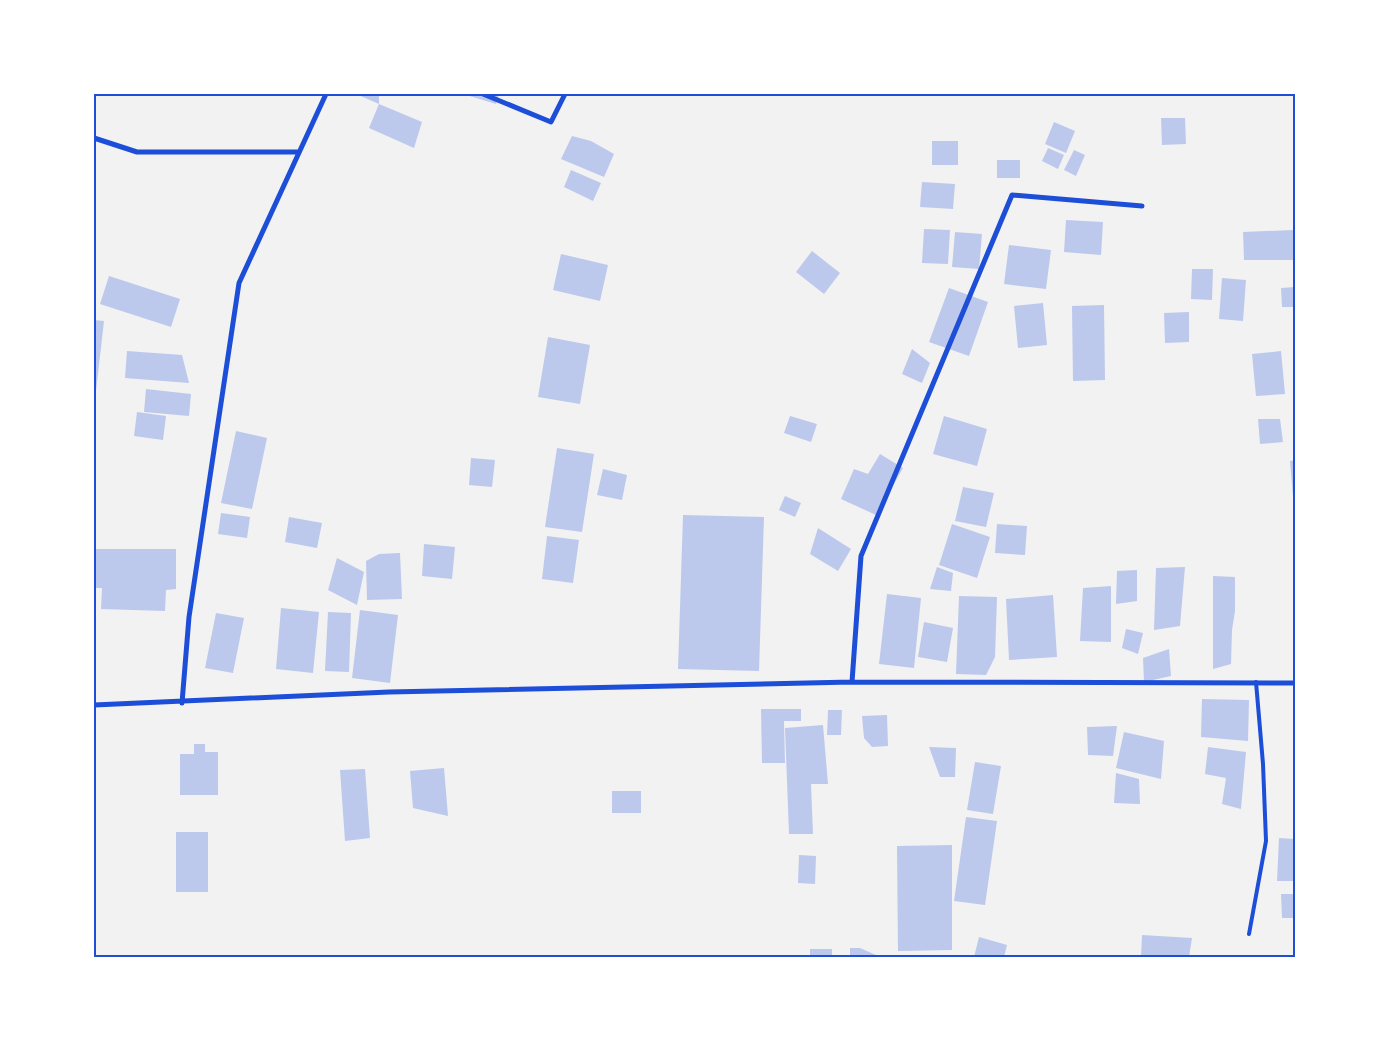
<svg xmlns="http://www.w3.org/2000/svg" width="1389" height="1051" font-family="Rubik,sans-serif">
<rect width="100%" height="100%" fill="#f2f2f2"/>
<path fill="#bdc9ec" d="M 356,94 L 379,94 L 379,104 L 422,122 L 414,148 L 369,128 L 379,104 Z
M 463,94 L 499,94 L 496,104 Z
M 1161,118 L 1185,118 L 1186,144 L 1162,145 Z
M 1054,122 L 1075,131 L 1066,153 L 1045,144 Z
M 572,136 L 591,141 L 614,154 L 604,177 L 561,159 Z
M 932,141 L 958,141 L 958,165 L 932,165 Z
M 1048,148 L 1064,155 L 1058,169 L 1042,161 Z
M 1074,150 L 1085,155 L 1076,176 L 1064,170 Z
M 997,160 L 1020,160 L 1020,178 L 997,178 Z
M 571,170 L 601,183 L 593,201 L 564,187 Z
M 922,182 L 955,184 L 953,209 L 920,207 Z
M 1066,220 L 1103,222 L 1101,255 L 1064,252 Z
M 924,229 L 950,230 L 948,264 L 922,263 Z
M 1293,230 L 1294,260 L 1244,260 L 1243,232 Z
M 955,232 L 982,234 L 979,269 L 952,267 Z
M 1009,245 L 1051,250 L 1046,289 L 1004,284 Z
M 812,251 L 840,273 L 824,294 L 796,272 Z
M 561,254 L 608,265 L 600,301 L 553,290 Z
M 1192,269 L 1213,269 L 1212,300 L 1191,299 Z
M 109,276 L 180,299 L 171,327 L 100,304 Z
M 1222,278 L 1246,280 L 1243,321 L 1219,319 Z
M 1295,287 L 1295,307 L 1282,307 L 1281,288 Z
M 949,288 L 988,302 L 969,356 L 929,342 Z
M 1043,303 L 1047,345 L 1018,348 L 1014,306 Z
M 1104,305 L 1105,380 L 1073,381 L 1072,306 Z
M 1189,312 L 1189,342 L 1165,343 L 1164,313 Z
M 94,320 L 104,321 L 96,391 L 94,391 Z
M 548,337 L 590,345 L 580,404 L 538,397 Z
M 912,349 L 930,363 L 922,383 L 902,374 Z
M 127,351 L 182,355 L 189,383 L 125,378 Z
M 1281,351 L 1285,394 L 1256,396 L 1252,354 Z
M 146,389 L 191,394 L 189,416 L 144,412 Z
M 137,412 L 166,416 L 163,440 L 134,436 Z
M 790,416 L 817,424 L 811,442 L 784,433 Z
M 944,416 L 987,429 L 977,466 L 933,454 Z
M 1258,419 L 1280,419 L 1283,442 L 1260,444 Z
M 236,431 L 267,438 L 252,509 L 221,503 Z
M 557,448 L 594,454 L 582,532 L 545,527 Z
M 880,454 L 903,468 L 876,515 L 841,499 L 854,469 L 868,474 Z
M 471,458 L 495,460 L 492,487 L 469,485 Z
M 1295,460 L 1295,496 L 1293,497 L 1290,461 Z
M 603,469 L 627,475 L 622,500 L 597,495 Z
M 963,487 L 994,493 L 986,527 L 955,521 Z
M 785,496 L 801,503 L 795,517 L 779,510 Z
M 221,513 L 250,517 L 247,538 L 218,534 Z
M 683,515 L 764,517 L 759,671 L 678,669 Z
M 289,517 L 322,523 L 317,548 L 285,542 Z
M 952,524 L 990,537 L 977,578 L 939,565 Z
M 997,524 L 1027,526 L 1025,555 L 995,553 Z
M 818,528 L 851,549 L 838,571 L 810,554 Z
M 547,536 L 579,540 L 573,583 L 542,579 Z
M 424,544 L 455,547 L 452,579 L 422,576 Z
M 94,549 L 176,549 L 176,589 L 166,590 L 165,611 L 101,609 L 102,588 L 94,588 Z
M 400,553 L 402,599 L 367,600 L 366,561 L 379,554 Z
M 337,558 L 364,572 L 357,605 L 328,590 Z
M 937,567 L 953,573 L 951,591 L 930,589 Z
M 1185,567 L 1180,626 L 1154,630 L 1156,568 Z
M 1137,570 L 1137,601 L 1116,604 L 1117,571 Z
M 1213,576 L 1235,577 L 1235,611 L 1232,630 L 1231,664 L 1213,669 Z
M 1111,586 L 1111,642 L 1080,641 L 1083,588 Z
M 887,594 L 921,598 L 914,668 L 879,664 Z
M 1053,595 L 1057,657 L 1009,660 L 1006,599 Z
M 959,596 L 997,597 L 995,657 L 986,675 L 956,674 Z
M 281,608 L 319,612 L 313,673 L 276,669 Z
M 360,610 L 398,615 L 390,683 L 352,678 Z
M 328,612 L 351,613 L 349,672 L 325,671 Z
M 216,613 L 244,618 L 233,673 L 205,668 Z
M 924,622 L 953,628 L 947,662 L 918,657 Z
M 1126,629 L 1143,633 L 1138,654 L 1122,648 Z
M 1169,649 L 1171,676 L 1144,682 L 1143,658 Z
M 1202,699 L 1249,700 L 1248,741 L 1201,737 Z
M 761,709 L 801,709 L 801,721 L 784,721 L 785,763 L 762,763 Z
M 828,710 L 842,710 L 841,735 L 827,735 Z
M 887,715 L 888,746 L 872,747 L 864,738 L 862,716 Z
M 823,725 L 828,784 L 811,784 L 813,834 L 789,834 L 785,728 Z
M 1117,726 L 1113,756 L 1088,755 L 1087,727 Z
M 1124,732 L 1164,741 L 1161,779 L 1116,768 Z
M 194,744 L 205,744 L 205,752 L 218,752 L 218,795 L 180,795 L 180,754 L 194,754 Z
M 929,747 L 956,748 L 955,777 L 940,777 Z
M 1208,747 L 1246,752 L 1241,809 L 1222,804 L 1226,778 L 1205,774 Z
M 975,762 L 1001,766 L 993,814 L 967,810 Z
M 444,768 L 448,816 L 413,808 L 410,771 Z
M 365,769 L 370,838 L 345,841 L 340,770 Z
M 1116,773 L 1139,779 L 1140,804 L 1114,803 Z
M 612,791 L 641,791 L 641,813 L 612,813 Z
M 966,817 L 997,821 L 985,905 L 954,901 Z
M 176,832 L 208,832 L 208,892 L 176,892 Z
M 1279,838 L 1295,839 L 1295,881 L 1277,881 Z
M 952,845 L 952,950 L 898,951 L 897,846 Z
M 799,855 L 816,856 L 815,884 L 798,883 Z
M 1281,894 L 1295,894 L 1295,918 L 1282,918 Z
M 1142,935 L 1192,938 L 1189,957 L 1141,957 Z
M 979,937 L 1007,945 L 1004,957 L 974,957 Z
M 850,948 L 860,948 L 876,955 L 876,957 L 850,957 Z
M 810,949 L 832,949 L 832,957 L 810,957 Z"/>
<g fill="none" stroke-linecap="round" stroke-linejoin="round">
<path stroke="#1d4ed8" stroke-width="4" d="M 1249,934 L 1266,841 L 1263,764 L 1256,682"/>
<path stroke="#1d4ed8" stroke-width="5" d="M 483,94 L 551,122 L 565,94
M 94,138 L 137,152 L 299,152
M 852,682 L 861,556 L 1012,195 L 1142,206
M 182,703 L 189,617 L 239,283 L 326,94
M 94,705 L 389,692 L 852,682 L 1295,683"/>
</g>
<rect width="1389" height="1051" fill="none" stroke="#ffffff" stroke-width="190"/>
<rect x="95" y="95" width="1199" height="861" fill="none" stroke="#1d4ed8" stroke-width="2"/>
</svg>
